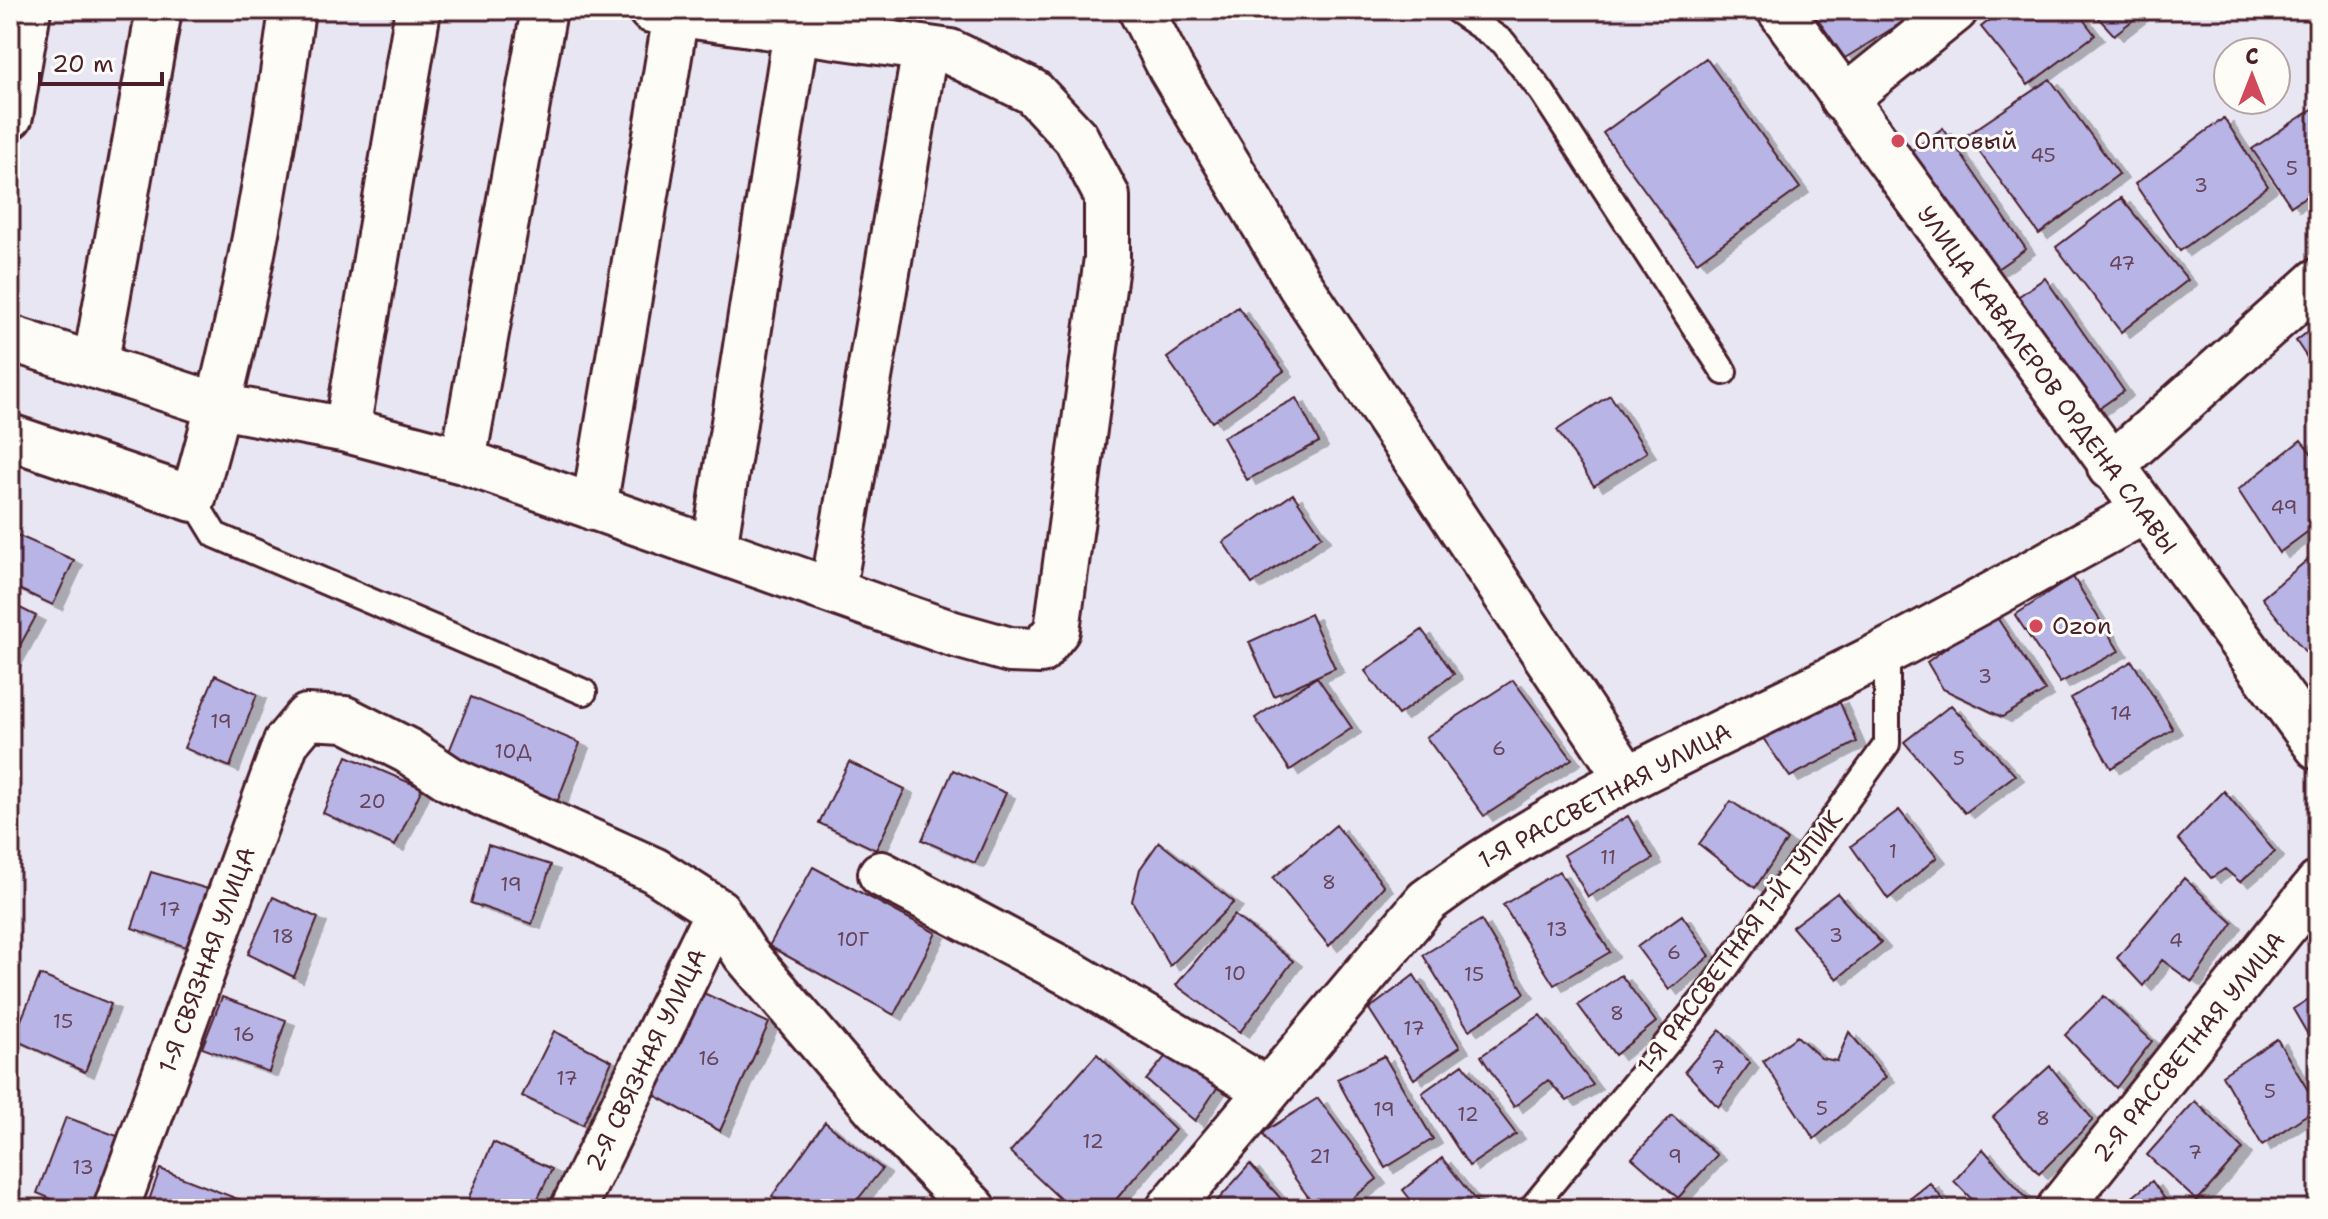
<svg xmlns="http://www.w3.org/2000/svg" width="2328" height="1219" font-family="'Shantell Sans',sans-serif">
<defs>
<filter id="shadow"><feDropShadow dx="9" dy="5" stdDeviation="0" flood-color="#0004"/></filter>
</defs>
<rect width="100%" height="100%" fill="#e8e6f2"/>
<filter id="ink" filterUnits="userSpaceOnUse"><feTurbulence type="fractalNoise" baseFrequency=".0125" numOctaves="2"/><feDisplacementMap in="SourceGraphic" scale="16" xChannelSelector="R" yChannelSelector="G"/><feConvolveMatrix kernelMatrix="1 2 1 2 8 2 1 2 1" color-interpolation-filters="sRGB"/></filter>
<g filter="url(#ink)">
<path fill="#b8b4e6" stroke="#4a1f2b" stroke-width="2" filter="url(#shadow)" d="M 1811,10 L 1922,10 L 1845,58 Z
M 2002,10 L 2076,10 L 2095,35 L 2028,85 L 1981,27 Z
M 2091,10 L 2146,10 L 2114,35 Z
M 1706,58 L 1800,188 L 1697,262 L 1603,133 Z
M 2050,79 L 2119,174 L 2039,234 L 1967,135 Z
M 2317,106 L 2318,188 L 2291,206 L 2252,149 Z
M 2224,118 L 2268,186 L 2180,251 L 2135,184 Z
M 1943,128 L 2026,249 L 1994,271 L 1911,151 Z
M 2121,198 L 2188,280 L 2121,332 L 2056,247 Z
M 2045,278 L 2124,391 L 2091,414 L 2012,301 Z
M 1238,307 L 1284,371 L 1212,422 L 1167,358 Z
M 2318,324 L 2318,374 L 2296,341 Z
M 1610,395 L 1647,452 L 1594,486 L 1557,430 Z
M 1296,398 L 1319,442 L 1247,480 L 1223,437 Z
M 2301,440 L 2318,462 L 2318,524 L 2279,553 L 2238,490 Z
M 1293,494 L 1322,536 L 1252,584 L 1223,542 Z
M 10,532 L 74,560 L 53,605 L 10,585 Z
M 2318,551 L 2318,668 L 2262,598 Z
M 2073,577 L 2119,651 L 2060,683 L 2015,615 Z
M 10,603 L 36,616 L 10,664 Z
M 1994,613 L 2045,691 L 2002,717 L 1943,689 L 1927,662 Z
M 1310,614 L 1335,668 L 1274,696 L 1249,642 Z
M 1422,630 L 1454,674 L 1398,715 L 1365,671 Z
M 2132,661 L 2173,729 L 2111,768 L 2071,698 Z
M 215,675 L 257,694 L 230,767 L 184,748 Z
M 1317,677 L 1352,728 L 1290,770 L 1255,718 Z
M 1513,680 L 1572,759 L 1484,816 L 1426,737 Z
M 471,697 L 580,743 L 556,805 L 446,759 Z
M 1838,698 L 1857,742 L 1790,777 L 1763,738 Z
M 1951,705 L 2015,775 L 1965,813 L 1904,742 Z
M 347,756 L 422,788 L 395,846 L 323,813 Z
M 849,762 L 905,789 L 876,850 L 819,823 Z
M 953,770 L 1006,793 L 975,863 L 922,840 Z
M 2224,791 L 2275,852 L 2240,882 L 2225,869 L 2211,878 L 2178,839 Z
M 1731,801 L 1787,840 L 1755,888 L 1699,844 Z
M 1899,810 L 1937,857 L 1888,899 L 1851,846 Z
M 1628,816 L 1653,859 L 1588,897 L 1564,855 Z
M 1336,825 L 1384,886 L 1329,946 L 1273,878 Z
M 1159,842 L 1234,902 L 1170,966 L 1132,901 L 1140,869 Z
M 488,845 L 551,865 L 532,924 L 471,903 Z
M 813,867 L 936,933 L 894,1015 L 769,946 Z
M 1559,871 L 1610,952 L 1554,985 L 1503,905 Z
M 151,872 L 208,889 L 189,948 L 132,928 Z
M 2184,878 L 2233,923 L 2192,982 L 2162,960 L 2143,986 L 2117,958 Z
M 1837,893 L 1881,943 L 1837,979 L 1792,927 Z
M 273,897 L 318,918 L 294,977 L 248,954 Z
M 1234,915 L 1293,961 L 1240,1032 L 1176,985 Z
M 1682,915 L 1710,956 L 1669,990 L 1637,947 Z
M 1481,920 L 1525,993 L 1469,1030 L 1423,955 Z
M 40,975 L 111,1004 L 85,1072 L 13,1039 Z
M 1414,975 L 1460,1047 L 1414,1079 L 1369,1009 Z
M 1621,975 L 1656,1022 L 1615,1055 L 1578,1005 Z
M 697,990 L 769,1023 L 720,1131 L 649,1092 Z
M 2318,993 L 2318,1052 L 2293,1009 Z
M 2104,996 L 2152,1041 L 2116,1088 L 2065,1035 Z
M 222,997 L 286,1020 L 269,1072 L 202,1048 Z
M 1540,1015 L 1593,1085 L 1567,1101 L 1548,1080 L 1514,1107 L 1481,1056 Z
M 1720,1030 L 1750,1063 L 1718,1107 L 1685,1071 Z
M 554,1031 L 612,1061 L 583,1125 L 522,1096 Z
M 1849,1032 L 1886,1077 L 1814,1139 L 1763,1061 L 1797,1036 L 1821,1058 L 1837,1061 Z
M 2277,1039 L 2318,1107 L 2262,1145 L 2222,1075 Z
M 1173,1047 L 1221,1082 L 1195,1121 L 1146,1080 Z
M 1097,1054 L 1175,1130 L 1108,1209 L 1071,1209 L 1010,1152 Z
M 1384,1056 L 1433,1139 L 1385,1168 L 1337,1079 Z
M 1463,1064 L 1516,1134 L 1469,1166 L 1422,1093 Z
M 2050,1066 L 2093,1120 L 2039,1174 L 1993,1117 Z
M 1318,1098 L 1377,1179 L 1339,1209 L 1317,1209 L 1262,1133 Z
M 2195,1101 L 2243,1149 L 2197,1201 L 2147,1155 Z
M 1672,1115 L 1717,1155 L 1678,1198 L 1632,1158 Z
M 66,1117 L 128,1140 L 104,1209 L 75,1209 L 37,1193 Z
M 825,1122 L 882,1169 L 850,1209 L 789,1209 L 772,1196 Z
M 493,1142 L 552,1169 L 533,1209 L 473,1209 L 465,1206 Z
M 1983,1149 L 2028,1200 L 2019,1209 L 1981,1209 L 1954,1181 Z
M 1442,1158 L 1482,1209 L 1418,1209 L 1403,1190 Z
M 1250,1164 L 1290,1209 L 1210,1209 Z
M 160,1169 L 243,1201 L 240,1209 L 146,1209 Z
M 2152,1181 L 2172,1209 L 2118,1209 Z
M 1930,1183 L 1950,1209 L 1897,1209 Z"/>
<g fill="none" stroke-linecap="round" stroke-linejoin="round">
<g stroke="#4a1f2b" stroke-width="30">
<path id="service" d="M 1456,10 L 1503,42 L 1542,92 L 1724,372
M 193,499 L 215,535 L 584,692
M 1531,1209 L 1705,997 L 1887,744 L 1887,651"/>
</g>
<g stroke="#4a1f2b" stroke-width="50">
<path id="minor" d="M 1141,10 L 1171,69 L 1300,285 L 1627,778
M 1843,100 L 1955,10
M 10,116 L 28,10
M 10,338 L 219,406 L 347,430 L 463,461 L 953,634 L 1010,650 L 1040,651 L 1057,630 L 1107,258 L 1107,196 L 1076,138 L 1033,92 L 950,52 L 651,10
M 95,366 L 159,10
M 347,430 L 418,10
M 10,437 L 193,499 C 239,339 270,175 292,10
M 463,461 L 544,10
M 2110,467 L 2318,281
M 594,508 L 676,14
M 714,549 L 796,31
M 833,589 L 925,49
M 881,874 L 1073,975 L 1266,1089
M 116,1209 L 286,742 L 307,717 L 345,719 L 408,751 L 450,779 L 654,870 L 718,911 L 745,954 L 877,1109 L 974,1209
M 573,1209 L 718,911
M 1169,1209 L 1427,901 C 1567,796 1732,731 1886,652 C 1973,607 2057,558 2143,512
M 2059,1209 L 2318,884"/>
</g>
<g stroke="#4a1f2b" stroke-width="50">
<path id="tertiary" d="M 1780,10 L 2318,747"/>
</g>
<use href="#service" stroke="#fdfcf7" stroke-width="24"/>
<use href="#minor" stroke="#fdfcf7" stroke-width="44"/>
<use href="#tertiary" stroke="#fdfcf7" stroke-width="44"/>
</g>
</g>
<g fill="#d1495b" stroke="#fdfcf7" stroke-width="3">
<circle cx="1898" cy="141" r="8"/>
<circle cx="2036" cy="626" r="8"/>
</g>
<g text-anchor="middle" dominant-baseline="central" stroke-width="6" stroke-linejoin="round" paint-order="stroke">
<g font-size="20" fill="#66445a">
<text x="2043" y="155">45</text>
<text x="2292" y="168">5</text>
<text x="2201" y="185">3</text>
<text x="2122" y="263">47</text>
<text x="2284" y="507">49</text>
<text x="1985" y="676">3</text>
<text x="2121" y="713">14</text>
<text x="221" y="721">19</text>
<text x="1499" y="748">6</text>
<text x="513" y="751">10Д</text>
<text x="1959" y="758">5</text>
<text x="372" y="801">20</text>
<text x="1893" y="851">1</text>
<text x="1608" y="857">11</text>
<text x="1329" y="882">8</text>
<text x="511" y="884">19</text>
<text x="170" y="909">17</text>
<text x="1557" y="929">13</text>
<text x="1836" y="935">3</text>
<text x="283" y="936">18</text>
<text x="853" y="939">10Г</text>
<text x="2176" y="940">4</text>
<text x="1674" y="952">6</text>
<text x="1235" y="973">10</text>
<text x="1474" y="974">15</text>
<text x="1617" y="1013">8</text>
<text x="63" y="1021">15</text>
<text x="1414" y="1028">17</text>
<text x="244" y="1034">16</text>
<text x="709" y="1058">16</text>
<text x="1718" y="1067">7</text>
<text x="567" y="1078">17</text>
<text x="2270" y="1091">5</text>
<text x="1822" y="1108">5</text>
<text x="1384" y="1109">19</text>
<text x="1468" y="1114">12</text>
<text x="2043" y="1118">8</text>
<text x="1093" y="1141">12</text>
<text x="2195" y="1152">7</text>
<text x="1320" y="1156">21</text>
<text x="1675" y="1156">9</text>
<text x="83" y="1167">13</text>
</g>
<g font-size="24" fill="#4a1f2b" stroke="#fdfcf7" text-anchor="start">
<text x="1914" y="141">Оптовый</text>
<text x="2052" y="626">Ozon</text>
</g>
<g font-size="24" fill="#4a1f2b" stroke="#fdfcf7">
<text transform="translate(2047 380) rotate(54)">УЛИЦА КАВАЛЕРОВ ОРДЕНА СЛАВЫ</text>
<text transform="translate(1605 796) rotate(-28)">1-Я РАССВЕТНАЯ УЛИЦА</text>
<text transform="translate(1740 942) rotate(-53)">1-Я РАССВЕТНАЯ 1-Й ТУПИК</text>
<text transform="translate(207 960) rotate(-70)">1-Я СВЯЗНАЯ УЛИЦА</text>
<text transform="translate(2189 1047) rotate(-51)">2-Я РАССВЕТНАЯ УЛИЦА</text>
<text transform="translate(646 1060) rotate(-64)">2-Я СВЯЗНАЯ УЛИЦА</text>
</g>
</g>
<rect width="2328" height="1219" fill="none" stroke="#fdfcf7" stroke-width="40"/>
<rect x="20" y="20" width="2288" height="1179" fill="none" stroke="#4a1f2b" stroke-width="3" filter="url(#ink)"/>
<g transform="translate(2252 76)"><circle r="38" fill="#fdfcf7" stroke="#b5a4a5" stroke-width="2"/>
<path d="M0-6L14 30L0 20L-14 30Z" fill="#d1495b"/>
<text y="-12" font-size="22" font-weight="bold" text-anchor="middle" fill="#4a1f2b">С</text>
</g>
<path d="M40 72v12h122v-12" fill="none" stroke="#4a1f2b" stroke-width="4"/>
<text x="52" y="72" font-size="24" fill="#4a1f2b" stroke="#fdfcf7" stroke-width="6" paint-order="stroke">20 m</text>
</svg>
